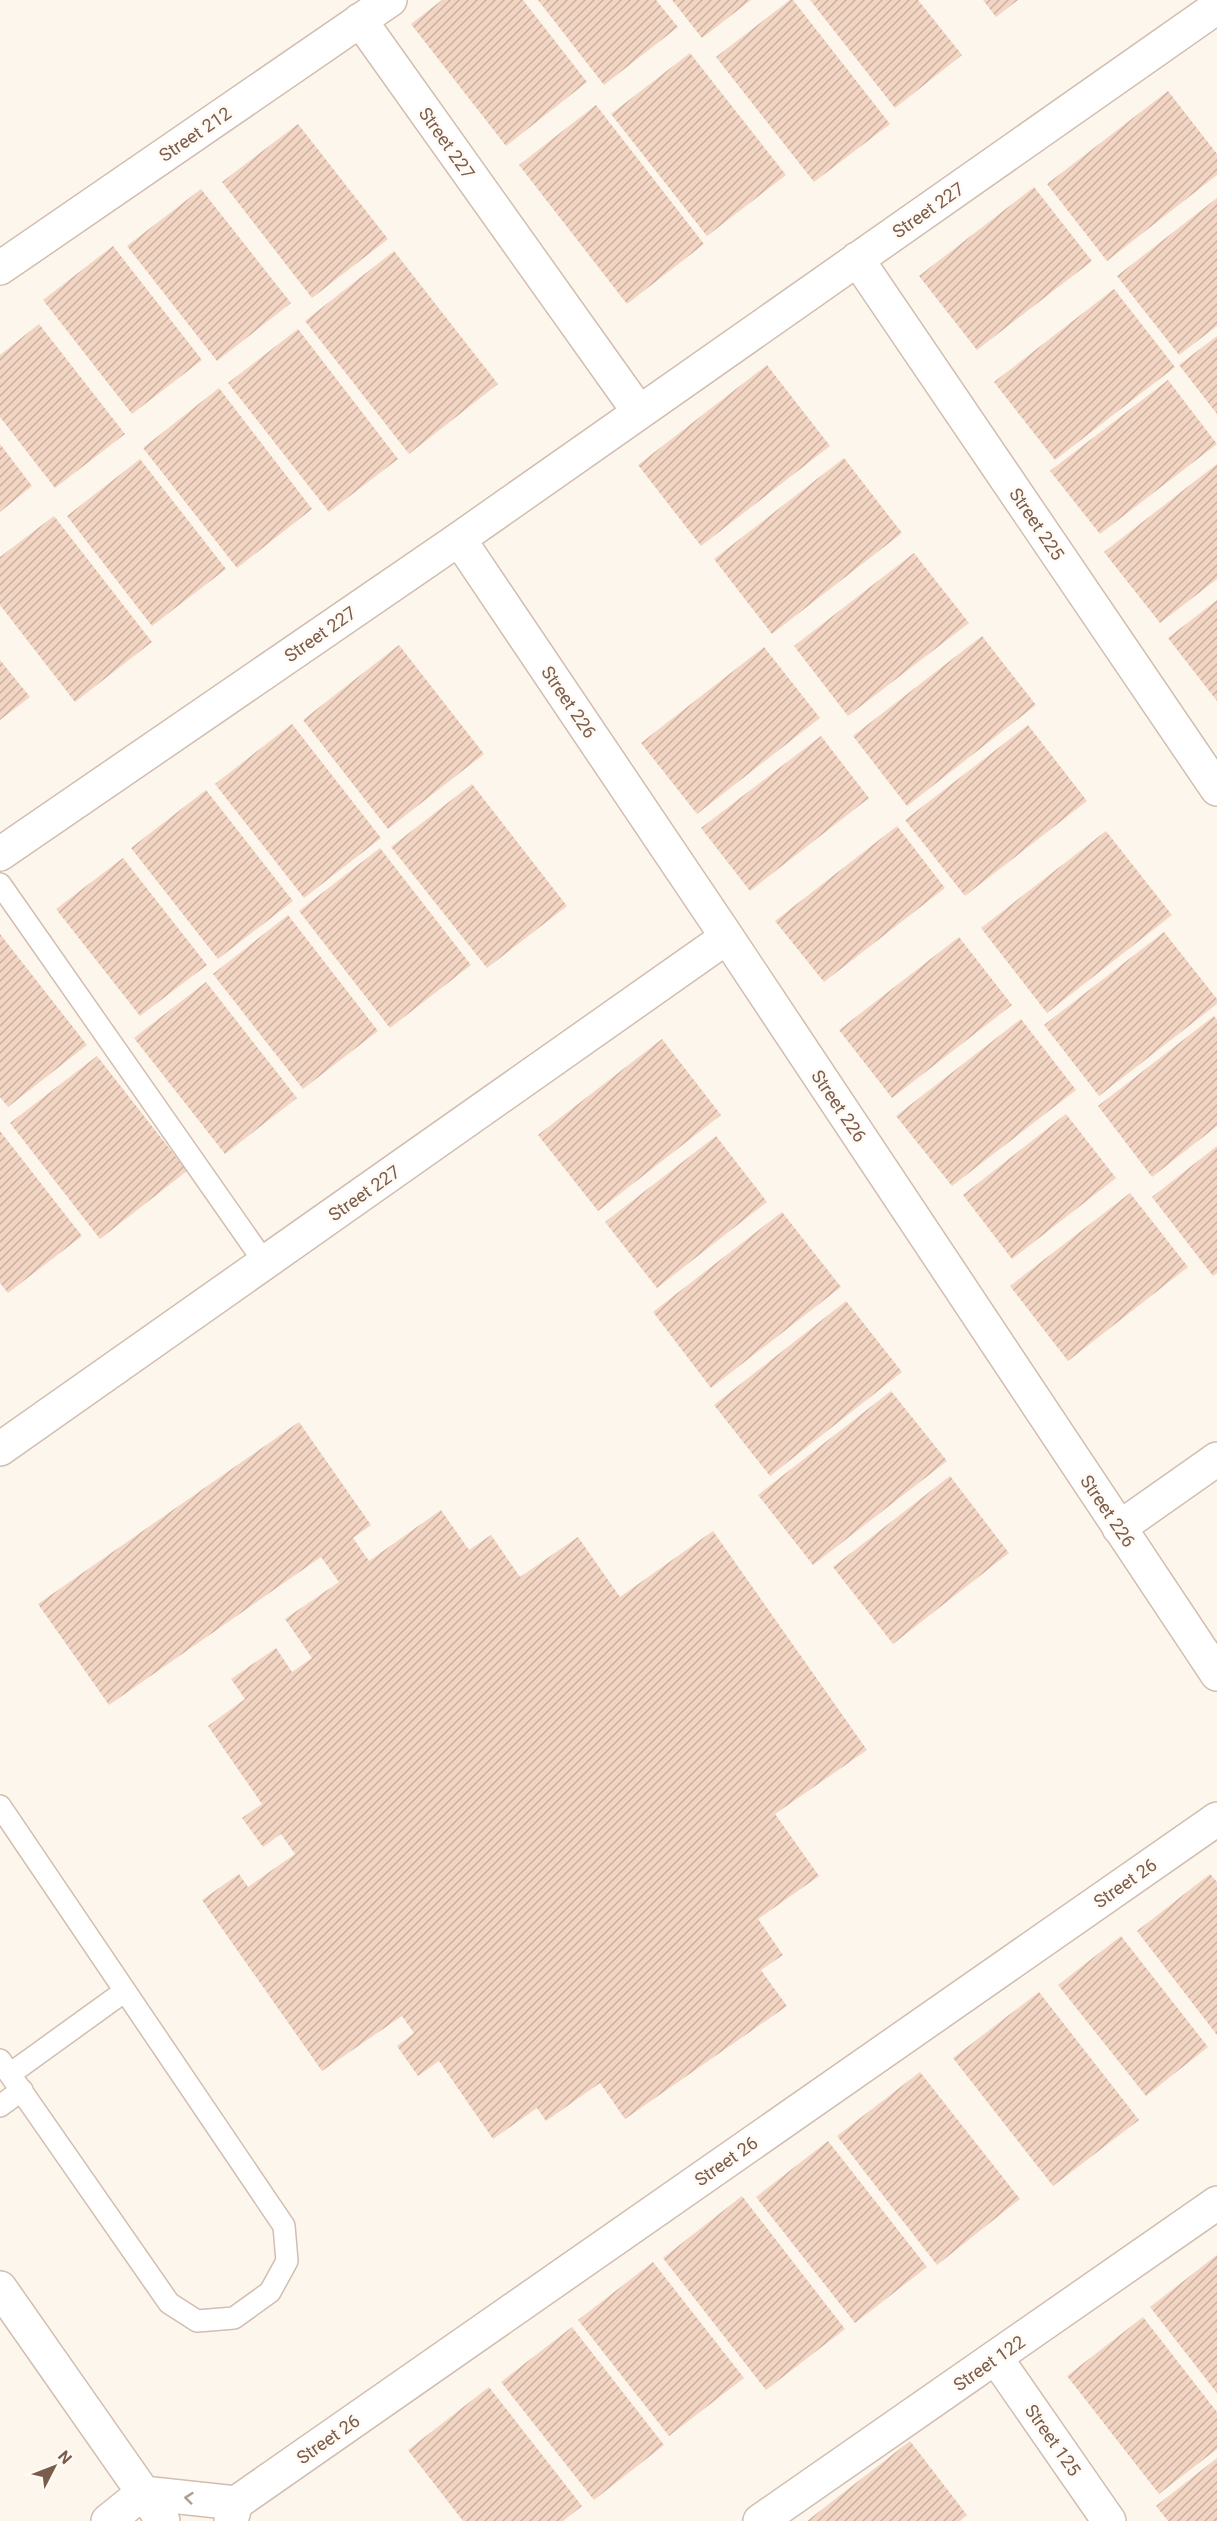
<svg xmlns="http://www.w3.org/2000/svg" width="1217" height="2521" font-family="Roboto,sans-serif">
<defs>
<pattern id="building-hatch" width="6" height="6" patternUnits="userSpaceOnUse" patternTransform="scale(1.5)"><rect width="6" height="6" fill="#f3d5c3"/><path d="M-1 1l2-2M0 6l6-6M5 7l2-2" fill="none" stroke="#cab0a1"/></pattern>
</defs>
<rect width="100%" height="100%" fill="#fdf6ec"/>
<path fill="url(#building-hatch)" d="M 442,0 L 523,0 L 587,82 L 506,146 L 411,24 Z
M 538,0 L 656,0 L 678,27 L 604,85 Z
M 672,0 L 751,0 L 702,38 Z
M 790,0 L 793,0 L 890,124 L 814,182 L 716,57 Z
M 810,0 L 918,0 L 962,55 L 895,108 Z
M 983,0 L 1018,0 L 996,17 Z
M 690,53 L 786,175 L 707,236 L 611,114 Z
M 1168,91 L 1217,154 L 1217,175 L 1107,261 L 1047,184 Z
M 596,105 L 704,244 L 627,304 L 519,165 Z
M 298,124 L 388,239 L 312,298 L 222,182 Z
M 1034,187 L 1092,261 L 977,350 L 919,276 Z
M 201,189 L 291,303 L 217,361 L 127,246 Z
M 1217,198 L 1217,326 L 1179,355 L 1117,276 Z
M 113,246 L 202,360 L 132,414 L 43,300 Z
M 394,251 L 498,384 L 409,454 L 305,321 Z
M 1114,289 L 1175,367 L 1055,460 L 994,382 Z
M 39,324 L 125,434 L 55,488 L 0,417 L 0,355 Z
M 298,329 L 398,459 L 329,512 L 228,383 Z
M 1217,336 L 1217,414 L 1179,365 Z
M 767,365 L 830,446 L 701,546 L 638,465 Z
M 1168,380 L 1217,444 L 1100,534 L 1050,471 Z
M 219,388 L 312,509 L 237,568 L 143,448 Z
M 0,444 L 32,486 L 0,512 Z
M 844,458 L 902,533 L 772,634 L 714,559 Z
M 140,459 L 226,569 L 152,626 L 67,516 Z
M 1217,464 L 1217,579 L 1160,623 L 1104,552 Z
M 54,516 L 152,642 L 75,702 L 0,605 L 0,557 Z
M 914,553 L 969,623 L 848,716 L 794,646 Z
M 1217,600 L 1217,701 L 1168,638 Z
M 982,636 L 1036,705 L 907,806 L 853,736 Z
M 399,645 L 484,754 L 388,829 L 303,720 Z
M 764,647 L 820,718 L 697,814 L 641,743 Z
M 0,660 L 30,697 L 0,720 Z
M 292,724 L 381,838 L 304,898 L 215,784 Z
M 1028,725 L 1087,801 L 965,896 L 905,820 Z
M 821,736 L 869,798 L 750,891 L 701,828 Z
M 472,784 L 567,906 L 487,968 L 391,847 Z
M 206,790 L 293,901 L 218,959 L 131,848 Z
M 897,826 L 945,888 L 824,982 L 775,921 Z
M 1106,831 L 1172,915 L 1047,1013 L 981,928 Z
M 380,848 L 471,965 L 390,1028 L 299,911 Z
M 123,858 L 207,965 L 140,1016 L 56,909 Z
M 288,915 L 378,1031 L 303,1089 L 213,974 Z
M 1164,932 L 1217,999 L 1217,1004 L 1099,1096 L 1044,1025 Z
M 0,934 L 87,1045 L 8,1107 L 0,1097 Z
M 959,937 L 1012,1005 L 892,1098 L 839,1030 Z
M 206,982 L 297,1098 L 225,1154 L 134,1038 Z
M 1214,1016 L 1217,1020 L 1217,1126 L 1152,1177 L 1098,1106 Z
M 1021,1019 L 1076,1090 L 952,1186 L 896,1116 Z
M 662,1039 L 721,1115 L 598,1211 L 538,1135 Z
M 97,1056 L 187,1171 L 100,1239 L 10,1123 Z
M 1066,1114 L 1116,1178 L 1012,1259 L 963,1195 Z
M 0,1131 L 82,1236 L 8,1293 L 0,1283 Z
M 716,1136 L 767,1202 L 657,1288 L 605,1222 Z
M 1217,1146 L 1217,1273 L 1213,1276 L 1152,1197 Z
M 1130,1193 L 1188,1267 L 1068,1361 L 1010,1286 Z
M 782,1212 L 841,1287 L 711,1388 L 653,1312 Z
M 846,1301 L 902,1372 L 770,1476 L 714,1405 Z
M 891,1391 L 947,1461 L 813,1565 L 758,1495 Z
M 299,1422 L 371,1525 L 353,1538 L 369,1561 L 441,1510 L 469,1550 L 491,1535 L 520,1577 L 578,1537 L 620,1597 L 713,1531 L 867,1750 L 775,1814 L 819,1876 L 758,1919 L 783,1955 L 761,1970 L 787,2006 L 625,2119 L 600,2083 L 546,2121 L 537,2108 L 493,2139 L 439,2061 L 418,2076 L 397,2046 L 414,2033 L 402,2016 L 322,2071 L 202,1900 L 239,1874 L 248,1887 L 295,1854 L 281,1834 L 263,1847 L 242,1818 L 262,1804 L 208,1726 L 245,1699 L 231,1679 L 276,1648 L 292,1672 L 312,1658 L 285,1619 L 339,1582 L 321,1557 L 109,1705 L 38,1604 Z
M 950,1476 L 1009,1553 L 893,1644 L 833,1567 Z
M 1210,1874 L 1217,1882 L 1217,2035 L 1137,1931 Z
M 1121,1936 L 1208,2047 L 1146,2096 L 1058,1985 Z
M 1039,1992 L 1139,2120 L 1053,2186 L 953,2058 Z
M 920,2072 L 1020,2199 L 937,2265 L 837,2136 Z
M 828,2141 L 927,2267 L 855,2323 L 756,2197 Z
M 742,2196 L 845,2329 L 766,2390 L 663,2258 Z
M 1217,2255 L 1217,2393 L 1150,2307 Z
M 653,2262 L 744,2378 L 669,2436 L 578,2320 Z
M 1143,2317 L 1217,2412 L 1217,2449 L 1159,2494 L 1067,2376 Z
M 572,2327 L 664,2445 L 594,2500 L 501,2382 Z
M 489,2387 L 582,2506 L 563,2521 L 463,2521 L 408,2450 Z
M 910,2441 L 967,2515 L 960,2521 L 807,2521 Z
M 1217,2458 L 1217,2521 L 1168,2521 L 1156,2506 Z"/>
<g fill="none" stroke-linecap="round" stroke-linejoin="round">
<g stroke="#d1beb0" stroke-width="24">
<path id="lane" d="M 0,884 L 265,1263
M 0,1806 L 284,2226 L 287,2261 L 270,2292 L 234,2318 L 197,2321 L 169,2303 L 0,2060
M 10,2074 L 125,1991
M 0,2106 L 22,2090"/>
</g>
<g stroke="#d1beb0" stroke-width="36">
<path id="street" d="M 360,20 L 639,412
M 857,259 L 1217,789
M 0,268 L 390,0
M 459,539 L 727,937 L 1217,1674
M 0,854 L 459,539 L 1217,7
M 0,1449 L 727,937
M 1119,1528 L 1217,1459
M 0,2288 L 163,2521
M 996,2358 L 1109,2521
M 108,2521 L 143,2493 L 236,2503
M 231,2521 L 236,2503 L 1217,1819
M 760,2521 L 1217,2203"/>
</g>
<use href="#lane" stroke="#fff" stroke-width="21"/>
<use href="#street" stroke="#fff" stroke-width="33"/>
</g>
<defs><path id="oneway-chevron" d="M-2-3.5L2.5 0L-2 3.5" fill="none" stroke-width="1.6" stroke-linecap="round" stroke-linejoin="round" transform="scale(1.5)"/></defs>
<use stroke="#af9d94" href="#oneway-chevron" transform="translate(189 2498) rotate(-174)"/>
<g text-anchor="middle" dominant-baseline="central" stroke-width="5" stroke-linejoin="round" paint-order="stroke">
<g font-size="18" fill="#7a5c4d" stroke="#fffaf3">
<text transform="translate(195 134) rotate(-34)">Street 212</text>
<text transform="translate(447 143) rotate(55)">Street 227</text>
<text transform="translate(928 210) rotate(-35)">Street 227</text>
<text transform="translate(1037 524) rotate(56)">Street 225</text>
<text transform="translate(320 634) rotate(-35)">Street 227</text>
<text transform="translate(569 702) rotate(56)">Street 226</text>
<text transform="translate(839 1106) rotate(56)">Street 226</text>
<text transform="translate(364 1193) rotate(-35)">Street 227</text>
<text transform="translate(1108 1511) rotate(56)">Street 226</text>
<text transform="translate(1125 1883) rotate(-35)">Street 26</text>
<text transform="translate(726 2161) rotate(-35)">Street 26</text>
<text transform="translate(989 2363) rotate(-35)">Street 122</text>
<text transform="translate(328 2439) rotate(-35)">Street 26</text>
<text transform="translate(1053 2440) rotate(55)">Street 125</text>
</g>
</g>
<g transform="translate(54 2467) rotate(48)" stroke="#fffaf3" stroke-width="4.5" paint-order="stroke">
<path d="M0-4.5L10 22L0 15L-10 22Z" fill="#7a5c4d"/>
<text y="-9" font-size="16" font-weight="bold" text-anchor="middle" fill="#7a5c4d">N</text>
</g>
</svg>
